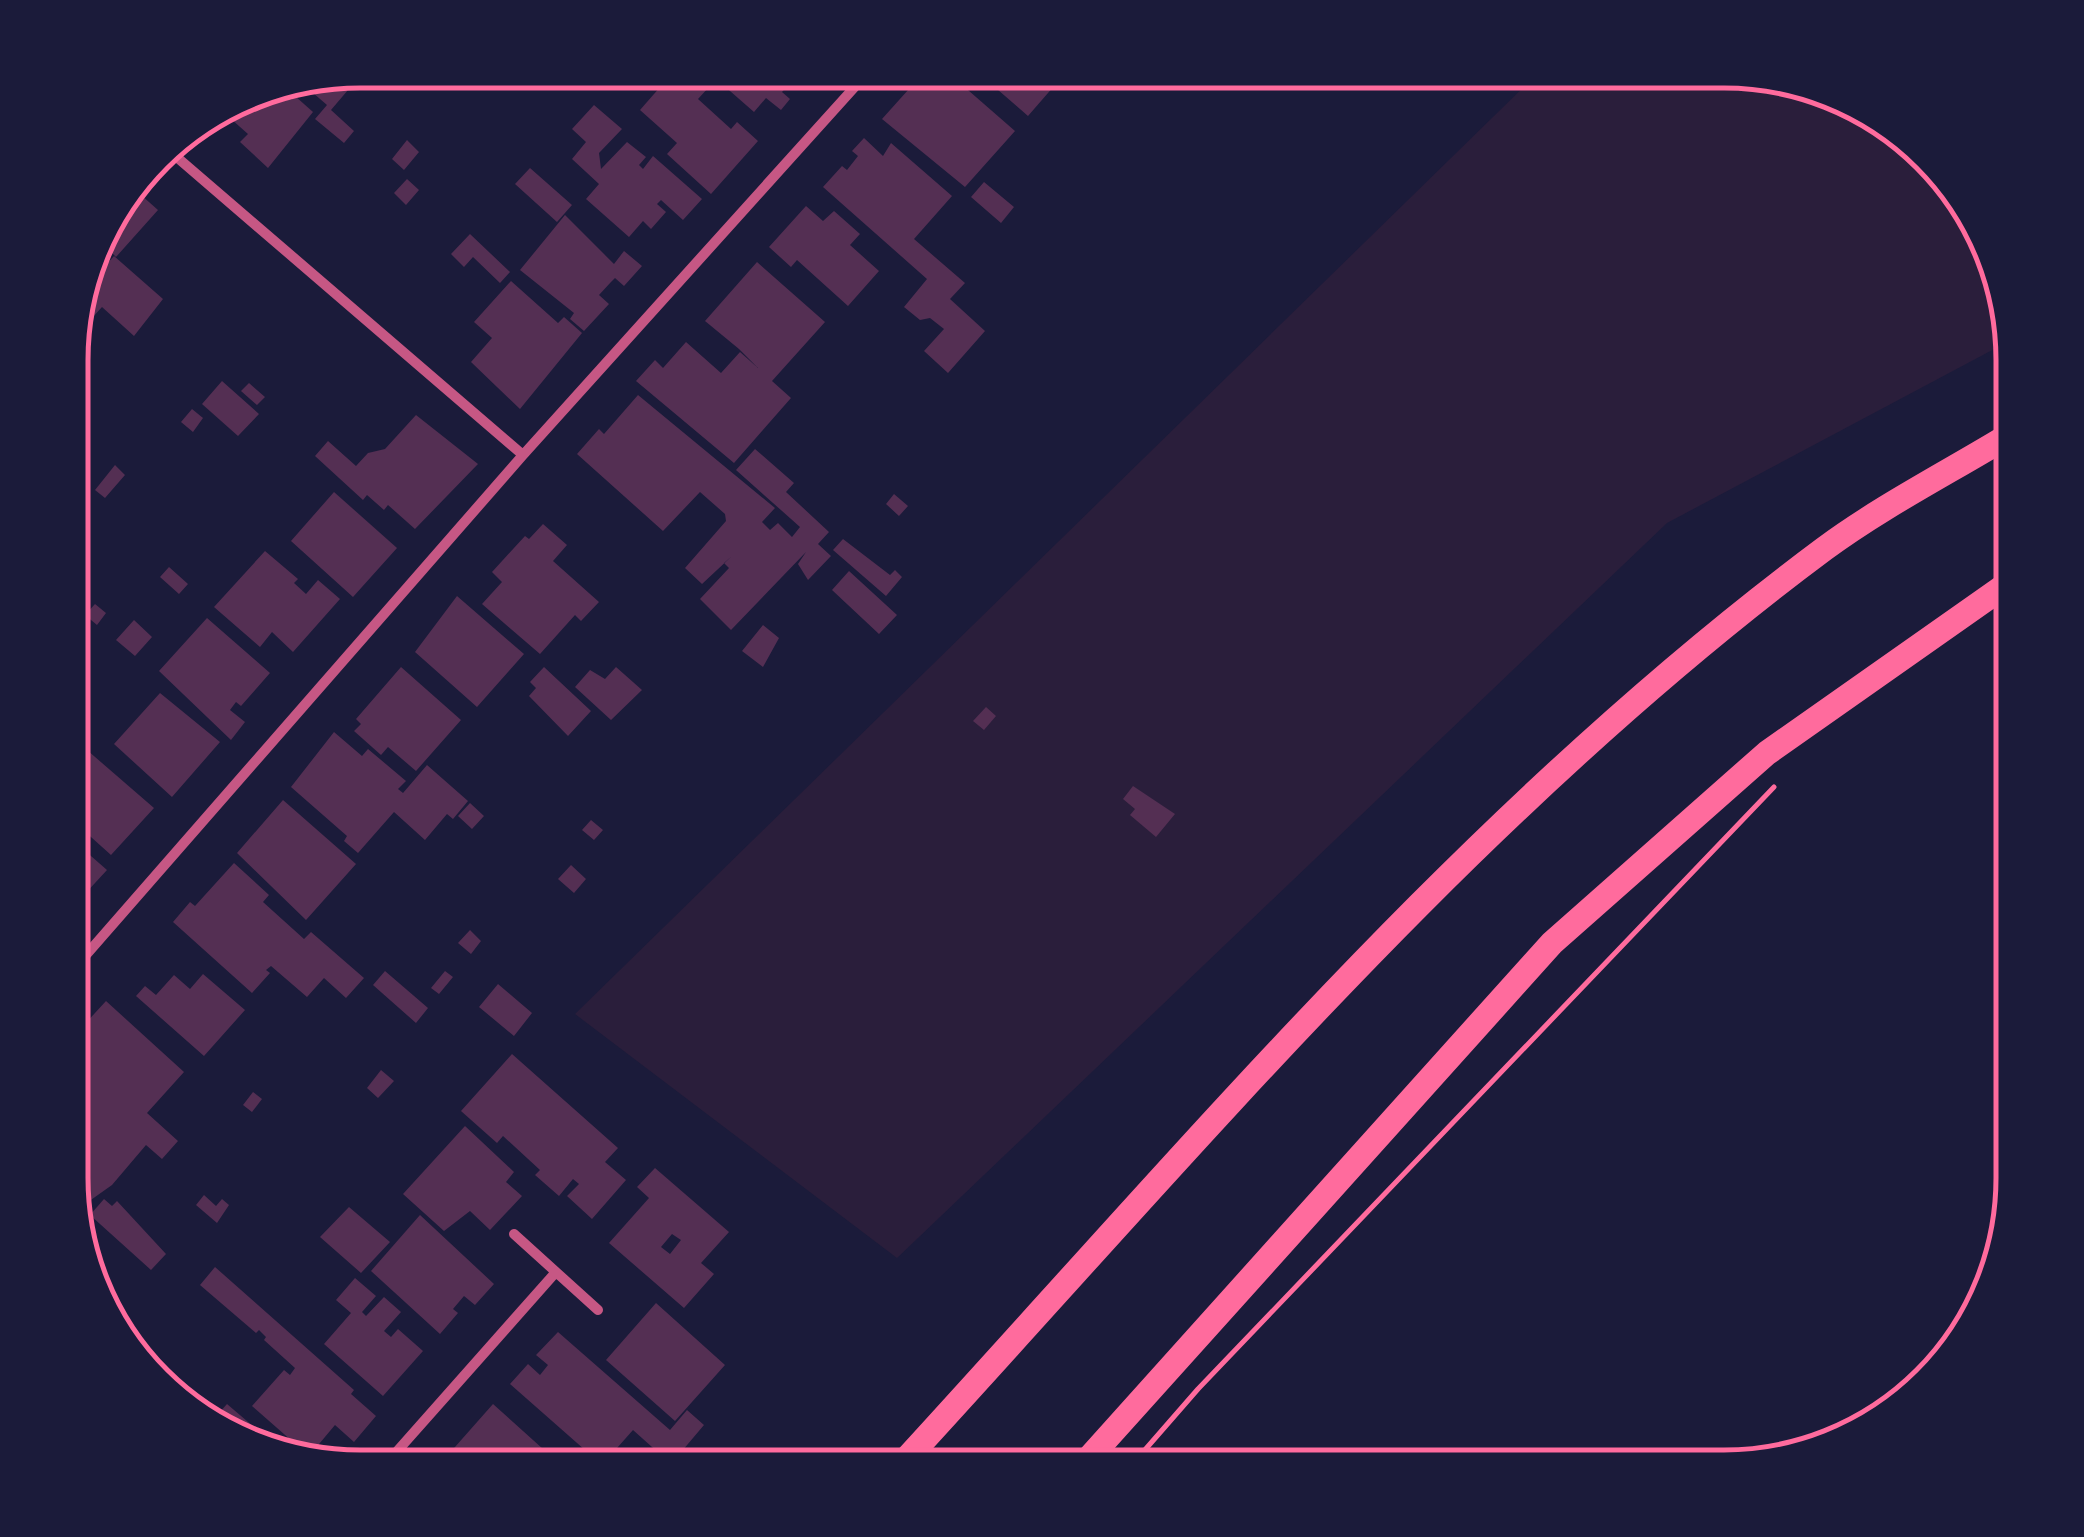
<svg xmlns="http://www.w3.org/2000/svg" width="2084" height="1537" font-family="Commissioner,sans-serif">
<rect width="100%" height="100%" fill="#1b1b3a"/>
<path fill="#2a1e3b" d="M 1540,71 L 1742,71 L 1835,92 L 1901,130 L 1984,231 L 2013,339 L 1667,523 L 897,1258 L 575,1014 Z"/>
<path fill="#542f53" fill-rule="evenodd" d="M 365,70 L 331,110 L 354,131 L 344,143 L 315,119 L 327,105 L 298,80 Z
M 675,70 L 691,70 L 709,87 L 698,99 L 731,129 L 737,122 L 758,141 L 711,194 L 667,154 L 677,143 L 640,110 Z
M 706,70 L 813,70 L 803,84 L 795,77 L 782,92 L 790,99 L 781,110 L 766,98 L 754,112 Z
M 926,70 L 945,70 L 1015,131 L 965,187 L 882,119 Z
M 975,70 L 1068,70 L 1028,116 Z
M 283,83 L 280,90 L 291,100 L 295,96 L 313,112 L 268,168 L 240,142 L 248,134 L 222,111 L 266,86 Z
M 594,105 L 622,129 L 599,153 L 601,169 L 627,142 L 646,157 L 639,165 L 643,169 L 653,156 L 702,199 L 683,220 L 661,200 L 657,204 L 666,212 L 651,229 L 643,221 L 629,237 L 586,199 L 599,184 L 572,159 L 586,142 L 572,129 Z
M 864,138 L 883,156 L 891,143 L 952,196 L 914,239 L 965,283 L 950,299 L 985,331 L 948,373 L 924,351 L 944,329 L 930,318 L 920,320 L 904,307 L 927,279 L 823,187 L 842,166 L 847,170 L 858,156 L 852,151 Z
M 407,140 L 419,152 L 404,170 L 392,159 Z
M 530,168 L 572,205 L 557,222 L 515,184 Z
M 407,179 L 419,190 L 406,205 L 394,193 Z
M 984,182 L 1014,207 L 1001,223 L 971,197 Z
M 132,187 L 158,210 L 116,257 L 111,252 L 107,257 L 97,249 L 109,215 Z
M 806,206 L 823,221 L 834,211 L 860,234 L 850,245 L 879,271 L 848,306 L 797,260 L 791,267 L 769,247 Z
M 565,215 L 614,264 L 624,251 L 642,266 L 624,286 L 615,278 L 611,282 L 599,295 L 609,304 L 584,331 L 570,319 L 574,313 L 520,270 Z
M 470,234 L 510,272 L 500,283 L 473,257 L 464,267 L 451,254 Z
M 114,256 L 163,299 L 134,336 L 102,307 L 73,339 L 73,321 L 94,259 L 103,268 Z
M 757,262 L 825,322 L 772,381 L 791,398 L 734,463 L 636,381 L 655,360 L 663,368 L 686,342 L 721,373 L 740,352 L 758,368 L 739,349 L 705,321 Z
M 511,281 L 558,323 L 564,317 L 582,333 L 520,409 L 471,362 L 492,338 L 474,322 Z
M 73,377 L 89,391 L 73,409 Z
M 222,381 L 259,414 L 238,436 L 202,404 Z
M 249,383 L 265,397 L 257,405 L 241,391 Z
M 638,395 L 775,508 L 762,522 L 770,530 L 778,523 L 792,537 L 800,527 L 736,470 L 755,449 L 794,483 L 786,492 L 829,532 L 818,544 L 831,556 L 808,580 L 798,564 L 806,552 L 731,630 L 700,599 L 729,568 L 724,563 L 732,556 L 702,584 L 685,568 L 726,521 L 725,514 L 700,492 L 663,531 L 577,454 L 599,429 L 604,434 Z
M 192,409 L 203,418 L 193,432 L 181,422 Z
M 416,415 L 478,464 L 415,529 L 388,505 L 384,510 L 367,495 L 363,500 L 315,456 L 328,441 L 356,466 L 368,453 L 385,449 Z
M 115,465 L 125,475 L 105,498 L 95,490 Z
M 334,492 L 397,548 L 353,597 L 291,541 Z
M 894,494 L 908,506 L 899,516 L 886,504 Z
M 543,524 L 567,545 L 553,561 L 599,602 L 581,621 L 575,615 L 540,654 L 482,604 L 502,582 L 492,572 L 525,536 L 529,539 Z
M 843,539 L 890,575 L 895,570 L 902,577 L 886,596 L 833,550 Z
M 265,551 L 298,579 L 294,583 L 306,594 L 318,580 L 340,599 L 293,652 L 272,632 L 260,647 L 214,607 Z
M 169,567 L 188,584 L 179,594 L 160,577 Z
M 849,571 L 897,615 L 879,634 L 832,590 Z
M 457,596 L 524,654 L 477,707 L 415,652 Z
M 95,604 L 106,613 L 97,625 L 85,615 Z
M 207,618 L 270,673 L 241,706 L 236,702 L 230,710 L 245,722 L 231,740 L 159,671 Z
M 134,620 L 152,637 L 135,656 L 116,640 Z
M 763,625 L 779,638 L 763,667 L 742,651 Z
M 401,667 L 461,720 L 416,771 L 388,747 L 381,755 L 354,731 L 361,724 L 356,719 Z
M 544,667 L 591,711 L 568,736 L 529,696 L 536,688 L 530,682 Z
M 616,667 L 642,690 L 611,720 L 575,687 L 590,670 L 605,679 Z
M 160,693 L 220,742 L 172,797 L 114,744 Z
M 986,707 L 996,716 L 984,730 L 973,721 Z
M 334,732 L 362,756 L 368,749 L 406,781 L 398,789 L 403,793 L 427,765 L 468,801 L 453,819 L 447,814 L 425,840 L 394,812 L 358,853 L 344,841 L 347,836 L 291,787 Z
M 72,737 L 154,808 L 111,855 L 72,820 Z
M 1133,786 L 1175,814 L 1156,837 L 1130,815 L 1135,809 L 1123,799 Z
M 283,800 L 356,864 L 306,920 L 237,853 Z
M 470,803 L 484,816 L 472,829 L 458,816 Z
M 591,820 L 603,830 L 594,840 L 582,830 Z
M 75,842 L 107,870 L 72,908 L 72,844 Z
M 234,863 L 269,895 L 263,902 L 304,939 L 311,932 L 364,978 L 346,998 L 324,978 L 307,997 L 271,966 L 266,970 L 270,973 L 252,993 L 173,922 L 190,902 L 195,906 Z
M 571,865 L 586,879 L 574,893 L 558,879 Z
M 470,930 L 481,941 L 471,954 L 458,943 Z
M 385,971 L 428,1008 L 416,1023 L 373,985 Z
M 445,971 L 453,977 L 439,994 L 431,988 Z
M 203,974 L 245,1010 L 204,1056 L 136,996 L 145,986 L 156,995 L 174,975 L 190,989 Z
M 498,984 L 532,1013 L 514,1036 L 479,1007 Z
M 106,1001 L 184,1072 L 147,1113 L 178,1141 L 162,1159 L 146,1145 L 112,1185 L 88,1202 L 72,1188 L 72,1143 L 86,1128 L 72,1115 L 72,1102 L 84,1089 L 72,1079 L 72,1038 Z
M 512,1054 L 618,1148 L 605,1162 L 626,1180 L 592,1219 L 567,1196 L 579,1184 L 573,1179 L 559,1196 L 535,1175 L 540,1170 L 503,1136 L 497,1143 L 461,1111 Z
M 381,1070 L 394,1081 L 378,1098 L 367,1088 Z
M 253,1092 L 262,1099 L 252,1112 L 243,1105 Z
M 465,1126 L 514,1172 L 506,1182 L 522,1196 L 490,1230 L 470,1211 L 444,1231 L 403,1194 Z
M 655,1168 L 729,1232 L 701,1263 L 714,1274 L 684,1308 L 609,1243 L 649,1198 L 637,1187 ZM 672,1234 L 681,1240 L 670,1254 L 661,1247 Z
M 204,1195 L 216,1206 L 222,1199 L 229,1205 L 217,1223 L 196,1205 Z
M 104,1199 L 112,1206 L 117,1201 L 166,1254 L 151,1270 L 90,1215 Z
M 349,1207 L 390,1242 L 361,1273 L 320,1237 Z
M 420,1215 L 494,1284 L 475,1305 L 464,1296 L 453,1309 L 458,1313 L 440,1334 L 371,1271 Z
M 215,1267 L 354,1390 L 351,1394 L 376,1416 L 354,1442 L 335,1425 L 309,1456 L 252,1406 L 284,1370 L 290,1375 L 295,1368 L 264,1340 L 266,1337 L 259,1330 L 256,1333 L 200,1285 Z
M 355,1278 L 376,1296 L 362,1312 L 366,1316 L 384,1297 L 401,1312 L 384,1331 L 391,1337 L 398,1329 L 423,1351 L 383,1396 L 324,1344 L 351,1313 L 336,1300 Z
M 656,1303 L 725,1365 L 675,1421 L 606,1360 Z
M 558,1332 L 670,1430 L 687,1410 L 704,1425 L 671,1464 L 633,1430 L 602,1465 L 510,1384 L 528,1364 L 540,1375 L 548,1365 L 536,1355 Z
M 179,1382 L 195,1396 L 197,1415 L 170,1392 Z
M 227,1404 L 275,1445 L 271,1450 L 249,1445 L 210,1423 Z
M 493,1404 L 563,1467 L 515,1466 L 501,1454 L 498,1458 L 508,1466 L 459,1466 L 447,1456 Z"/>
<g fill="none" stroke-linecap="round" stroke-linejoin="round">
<path stroke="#ff6b9d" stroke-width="5" d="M 1130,1467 L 1198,1389 L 1774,787"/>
<path stroke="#c65784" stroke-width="10" d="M 165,147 L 523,455
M 72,971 L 523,455 L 870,70
M 514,1234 L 598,1310
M 384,1466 L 556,1272"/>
<path stroke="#ff6b9d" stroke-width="25" d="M 899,1467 C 1193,1147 1473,810 1824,549 C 1882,506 1951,471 2013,433
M 1081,1467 L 1552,943 L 1767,753 L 2013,580"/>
</g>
<path d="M0 0H2084V1537H0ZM360 88H1724A272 272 0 0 1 1996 360V1178A272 272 0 0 1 1724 1450H360A272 272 0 0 1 88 1178V360A272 272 0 0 1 360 88Z" fill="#1b1b3a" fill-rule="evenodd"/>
<path fill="none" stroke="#ff6b9d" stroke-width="5" d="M360 88H1724A272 272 0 0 1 1996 360V1178A272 272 0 0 1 1724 1450H360A272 272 0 0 1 88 1178V360A272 272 0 0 1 360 88Z"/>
</svg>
